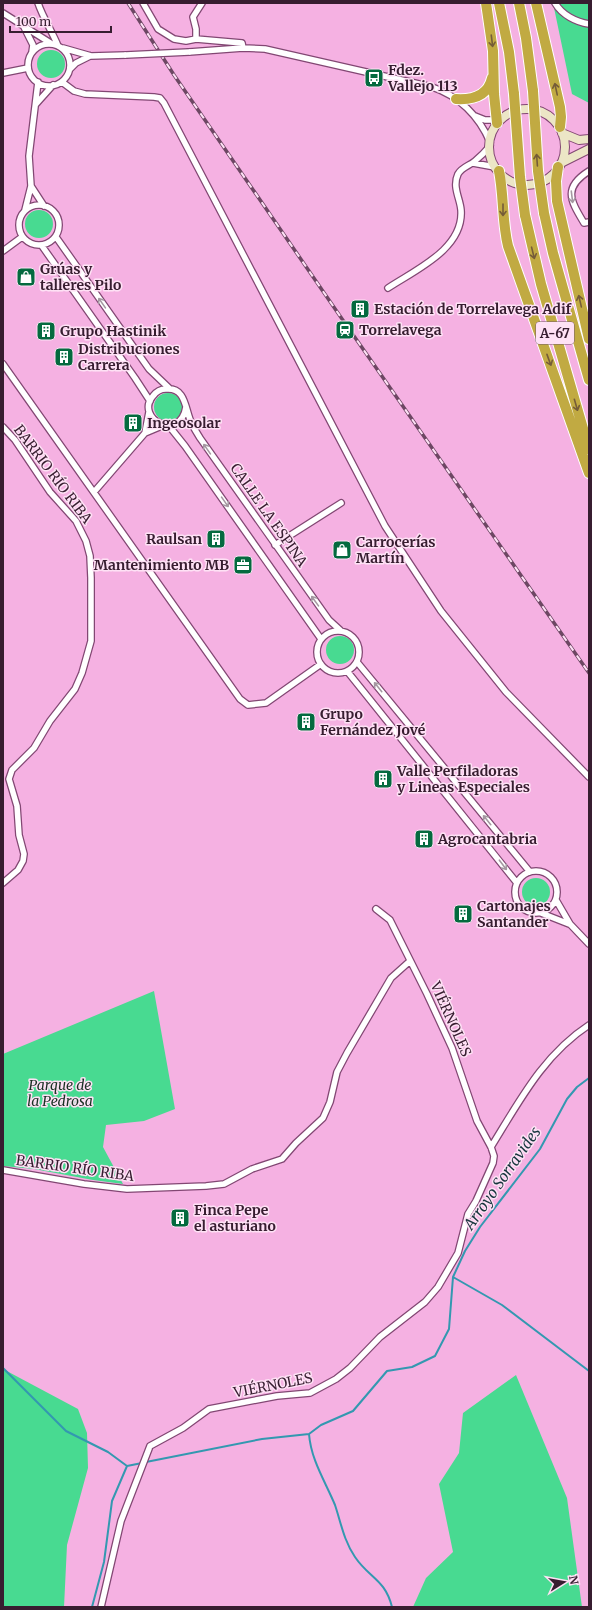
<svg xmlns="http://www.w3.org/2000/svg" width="592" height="1610" font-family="Merriweather,serif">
<rect width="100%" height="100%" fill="#f5b1e2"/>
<path fill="#48da91" d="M 553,3 L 589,3 L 589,103 L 572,94 Z
M37 64a14 14 0 1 1 28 0a14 14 0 1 1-28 0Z
M25 224a14 14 0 1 1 28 0a14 14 0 1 1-28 0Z
M154 407a14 14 0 1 1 28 0a14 14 0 1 1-28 0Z
M326 650a14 14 0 1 1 28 0a14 14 0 1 1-28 0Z
M522 892a14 14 0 1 1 28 0a14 14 0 1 1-28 0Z
M 154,991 L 175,1109 L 144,1121 L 106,1125 L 103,1147 L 123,1184 L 93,1180 L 34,1169 L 3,1166 L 3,1054 Z
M 3,1369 L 78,1409 L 87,1433 L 88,1468 L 67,1545 L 64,1607 L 3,1607 Z
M 516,1375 L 567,1498 L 582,1607 L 413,1607 L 426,1578 L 453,1552 L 439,1484 L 459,1453 L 463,1413 Z"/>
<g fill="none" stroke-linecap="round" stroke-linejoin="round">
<path stroke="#3398b0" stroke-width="2" d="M 453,1277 L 502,1305 L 589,1371
M 3,1368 L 66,1431 L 108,1452 L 127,1466
M 309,1434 C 311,1460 325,1481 335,1505 C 341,1523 344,1541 355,1557 C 369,1578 385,1579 392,1607
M 146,1462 L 262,1439 L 309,1434 L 321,1425 L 353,1411 L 387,1371 L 412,1367 L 435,1356 L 449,1329 L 453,1277 L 465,1251 L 480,1227 L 540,1149 L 567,1099 L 577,1087 L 589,1078
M 127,1466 L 142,1463
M 92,1607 L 104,1562 L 112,1501 L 127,1466"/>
<g stroke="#824773" stroke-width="8">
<path id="street" d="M 38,3 C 43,18 52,31 58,46
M 143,3 L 158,29 L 174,39 L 186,41 L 196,39 L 242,43 L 243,48
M 555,3 C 562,15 576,22 589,24
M 3,13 L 52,44
M 24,27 L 33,45 L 32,52
M 196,39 L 196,29 L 193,17 L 202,3
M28 65a21 21 0 1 1 42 0a21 21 0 1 1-42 0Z
M 63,48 L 91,56 L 126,55
M 189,52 L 243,48 L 265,49 L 432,87 C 459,96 479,116 490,142
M 70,69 L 76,63 L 90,56
M 3,73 L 28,68
M 62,82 L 74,91 L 85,94 L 154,97 L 160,98 L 164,103 L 385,526 L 441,611 L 506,692 L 589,777
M 36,104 L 53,85
M 475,116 L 485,120 L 498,120
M 473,163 L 495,167
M 589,171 C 562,188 571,201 584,223 L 589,222
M 31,186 L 44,206
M19 225a20 20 0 1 1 40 0a20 20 0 1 1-40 0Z
M 25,210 L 31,186 L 29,156 L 38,82
M 56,237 L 149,369 L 170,389
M 42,246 L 135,378 L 150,401
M 3,251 L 22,237
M 388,288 C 415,270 464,249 461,210 C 460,198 452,187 458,174 C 462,167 469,166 475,161 C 480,157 485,152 490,146
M 3,364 L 240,699 L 248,705 L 266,703 L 321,664
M 186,407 C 180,443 134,418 153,396 C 156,392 161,389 166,389 C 186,387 185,409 191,422 C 193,427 197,433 200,438 L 329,620 L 340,630
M 169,426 L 185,446 L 321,639
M 3,427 L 15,440 L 50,492 L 76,521 L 86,541 L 90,556 L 91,578 L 91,641 L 82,673 L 75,689 L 50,721 L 34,748 L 12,770 L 9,779 L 17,806 L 19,835 L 24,854 L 23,861 L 18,870 L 3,883
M 145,433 L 149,412
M 94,492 L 145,433 L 164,425
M 275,545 L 341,503
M317 652a21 21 0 1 1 42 0a21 21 0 1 1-42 0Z
M 357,662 L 530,872
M 347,671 L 517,883
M515 892a21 21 0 1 1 42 0a21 21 0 1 1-42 0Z
M 556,900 L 570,924 L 589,944
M 541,913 L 569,924
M 491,1147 C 519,1102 543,1055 589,1025
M 3,1170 L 84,1184 L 127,1189 L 206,1186 L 224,1184 L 252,1169 L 282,1159 L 296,1143 L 323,1118 L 330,1102 L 337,1072 L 347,1053 L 391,978 L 410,961
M 101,1607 L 121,1521 L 150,1446 L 183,1428 L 209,1409 L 277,1396 L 310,1393 L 336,1379 L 350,1368 L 380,1337 L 425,1302 L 438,1287 L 458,1253 L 468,1214 L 476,1201 L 493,1163 L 494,1156 L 491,1147 L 477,1121 L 452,1048 L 427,994 L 390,920 L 376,909"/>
</g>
<g stroke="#824773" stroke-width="10">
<path id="secondary" d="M489 147a38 38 0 1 1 76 0a38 38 0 1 1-76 0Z
M 562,133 L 579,140 L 589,139
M 561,163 L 589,149"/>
</g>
<g stroke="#fff" stroke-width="12">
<path id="highway" d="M 486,3 L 493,51 L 494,94 L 497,123
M 499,3 L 509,52 L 514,94
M 519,3 L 526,38 L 533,91
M 536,3 L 560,107 L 561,117 L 560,127
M 456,99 C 473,100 488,96 492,78
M 558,167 L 556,181 L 557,201 L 589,339
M 499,171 C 504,196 502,222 508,246 L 589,473
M 544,213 L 553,253 L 589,380
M 525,215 L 541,284 L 589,449"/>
</g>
<use href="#street" stroke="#fff" stroke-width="5.5"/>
<use href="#secondary" stroke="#ece6c6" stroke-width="8"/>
<use href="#highway" stroke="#c1aa42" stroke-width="10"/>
<g stroke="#6d4763" stroke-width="3.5">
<path id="rail" d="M 128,3 L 174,75 L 340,316 L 589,673"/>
</g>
<use href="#rail" stroke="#fee1f5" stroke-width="2" stroke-dasharray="6" stroke-linecap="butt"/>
<g stroke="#824773" stroke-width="8" stroke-linecap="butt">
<path id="street-bridge" d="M 126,55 L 189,52"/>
</g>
<g stroke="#fff" stroke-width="12" stroke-linecap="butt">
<path id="highway-bridge" d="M 533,91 L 538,171 L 544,213
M 514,94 L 520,177 L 525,215"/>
</g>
<use href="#street-bridge" stroke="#fff" stroke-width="5.5"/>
<use href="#highway-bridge" stroke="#c1aa42" stroke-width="10"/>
</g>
<defs><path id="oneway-shaft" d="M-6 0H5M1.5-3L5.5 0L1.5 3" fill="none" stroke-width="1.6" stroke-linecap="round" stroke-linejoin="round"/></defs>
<g stroke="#755c38">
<use href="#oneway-shaft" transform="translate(492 41) rotate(83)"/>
<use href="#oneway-shaft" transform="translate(556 89) rotate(-102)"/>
<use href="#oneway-shaft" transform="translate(537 160) rotate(-94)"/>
<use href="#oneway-shaft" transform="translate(503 210) rotate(90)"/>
<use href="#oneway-shaft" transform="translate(533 253) rotate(76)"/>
<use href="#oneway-shaft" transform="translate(580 301) rotate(-103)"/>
<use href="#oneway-shaft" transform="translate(549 360) rotate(70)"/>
<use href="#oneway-shaft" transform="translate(576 405) rotate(74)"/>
</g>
<g stroke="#a599a2">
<use href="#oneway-shaft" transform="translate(572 197) rotate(83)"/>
<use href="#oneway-shaft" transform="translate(102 303) rotate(-125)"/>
<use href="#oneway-shaft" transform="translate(207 449) rotate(-125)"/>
<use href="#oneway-shaft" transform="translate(225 502) rotate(55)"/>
<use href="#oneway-shaft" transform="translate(315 601) rotate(-126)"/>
<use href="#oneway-shaft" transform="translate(378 687) rotate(-129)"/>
<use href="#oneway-shaft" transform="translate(487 820) rotate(-129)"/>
<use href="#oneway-shaft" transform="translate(503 865) rotate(53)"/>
</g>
<defs>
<g id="bus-square" transform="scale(1)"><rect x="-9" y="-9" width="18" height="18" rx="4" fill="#046a3f" stroke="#fee1f5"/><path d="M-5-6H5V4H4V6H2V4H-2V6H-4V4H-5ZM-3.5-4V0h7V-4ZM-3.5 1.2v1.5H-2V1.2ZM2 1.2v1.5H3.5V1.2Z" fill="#fff"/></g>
<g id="shop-square" transform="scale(1)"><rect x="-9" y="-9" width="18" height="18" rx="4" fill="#046a3f" stroke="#fee1f5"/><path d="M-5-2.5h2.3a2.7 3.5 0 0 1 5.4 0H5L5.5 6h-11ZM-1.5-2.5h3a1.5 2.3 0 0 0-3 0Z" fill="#fff"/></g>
<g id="building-square" transform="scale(1)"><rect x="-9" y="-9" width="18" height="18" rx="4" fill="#046a3f" stroke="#fee1f5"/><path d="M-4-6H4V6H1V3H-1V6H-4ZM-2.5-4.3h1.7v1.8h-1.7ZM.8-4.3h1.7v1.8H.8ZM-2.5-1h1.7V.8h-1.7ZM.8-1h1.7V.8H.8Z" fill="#fff"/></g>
<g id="station-square" transform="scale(1)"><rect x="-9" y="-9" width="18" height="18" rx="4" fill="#046a3f" stroke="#fee1f5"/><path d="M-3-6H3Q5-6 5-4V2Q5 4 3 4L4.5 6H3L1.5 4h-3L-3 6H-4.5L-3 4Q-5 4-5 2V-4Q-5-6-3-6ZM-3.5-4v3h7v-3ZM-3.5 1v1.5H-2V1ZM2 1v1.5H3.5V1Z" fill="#fff"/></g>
<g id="office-square" transform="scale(1)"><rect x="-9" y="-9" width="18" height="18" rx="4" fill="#046a3f" stroke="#fee1f5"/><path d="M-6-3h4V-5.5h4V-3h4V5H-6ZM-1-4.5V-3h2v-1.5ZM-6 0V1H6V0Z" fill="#fff"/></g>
</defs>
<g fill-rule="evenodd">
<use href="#bus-square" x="374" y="78"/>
<use href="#shop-square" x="26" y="277"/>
<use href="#building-square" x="360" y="309"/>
<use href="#station-square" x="345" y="330"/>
<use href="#building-square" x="46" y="331"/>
<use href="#building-square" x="64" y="357"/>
<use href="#building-square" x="133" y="423"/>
<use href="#building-square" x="216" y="539"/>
<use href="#shop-square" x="342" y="550"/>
<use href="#office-square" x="243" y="565"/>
<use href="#building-square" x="306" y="722"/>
<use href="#building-square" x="383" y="779"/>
<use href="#building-square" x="424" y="839"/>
<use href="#building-square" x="463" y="914"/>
<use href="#building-square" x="180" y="1218"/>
</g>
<g text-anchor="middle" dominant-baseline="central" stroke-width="3" stroke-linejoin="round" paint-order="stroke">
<rect fill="#fee1f5" stroke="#73586b" stroke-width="1" x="536" y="322" width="38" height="22" rx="3"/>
<g font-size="13" font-weight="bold" fill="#371d30">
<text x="555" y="333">A-67</text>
</g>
<g font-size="14" font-weight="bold" fill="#371d30" stroke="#fee1f5" text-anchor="start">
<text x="388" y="70">Fdez.<tspan x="388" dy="16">Vallejo 113</tspan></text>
<text x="40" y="269">Grúas y<tspan x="40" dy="16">talleres Pilo</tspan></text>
<text x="374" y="309">Estación de Torrelavega Adif</text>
<text x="359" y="330">Torrelavega</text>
<text x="60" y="331">Grupo Hastinik</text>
<text x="78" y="349">Distribuciones<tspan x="78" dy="16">Carrera</tspan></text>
<text x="147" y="423">Ingeosolar</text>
<text x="202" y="539" text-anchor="end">Raulsan</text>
<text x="356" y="542">Carrocerías<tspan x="356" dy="16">Martín</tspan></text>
<text x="229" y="565" text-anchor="end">Mantenimiento MB</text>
<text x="320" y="714">Grupo<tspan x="320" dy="16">Fernández Jové</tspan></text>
<text x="397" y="771">Valle Perfiladoras<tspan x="397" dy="16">y Lineas Especiales</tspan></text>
<text x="438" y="839">Agrocantabria</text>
<text x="477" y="906">Cartonajes<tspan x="477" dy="16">Santander</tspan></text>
<text x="194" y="1210">Finca Pepe<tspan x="194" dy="16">el asturiano</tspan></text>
</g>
<g font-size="14" fill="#371d30" stroke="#fee1f5">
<text transform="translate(53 474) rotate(53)">BARRIO RÍO RIBA</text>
<text transform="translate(269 515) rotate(55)">CALLE LA ESPINA</text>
<text transform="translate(451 1019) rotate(66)">VIÉRNOLES</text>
<text transform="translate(75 1168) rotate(8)">BARRIO RÍO RIBA</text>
<text transform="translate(273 1385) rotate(-11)">VIÉRNOLES</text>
</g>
<g font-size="14" font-style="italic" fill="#193023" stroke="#fee1f5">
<text x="60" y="1085">Parque de<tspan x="60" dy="16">la Pedrosa</tspan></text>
</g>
<g font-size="15" font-style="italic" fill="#17353d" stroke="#fee1f5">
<text transform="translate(502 1178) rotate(-55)">Arroyo Sorravides</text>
</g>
</g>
<rect width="592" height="1610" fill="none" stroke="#371d30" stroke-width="8"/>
<g transform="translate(564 1582) rotate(79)" stroke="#fee1f5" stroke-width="3" paint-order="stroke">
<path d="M0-3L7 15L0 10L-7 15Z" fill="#371d30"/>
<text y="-6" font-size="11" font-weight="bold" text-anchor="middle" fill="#371d30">N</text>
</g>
<path d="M10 26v6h101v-6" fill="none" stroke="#371d30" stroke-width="2"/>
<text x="16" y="26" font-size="12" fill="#371d30" stroke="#fee1f5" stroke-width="3" paint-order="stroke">100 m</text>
</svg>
